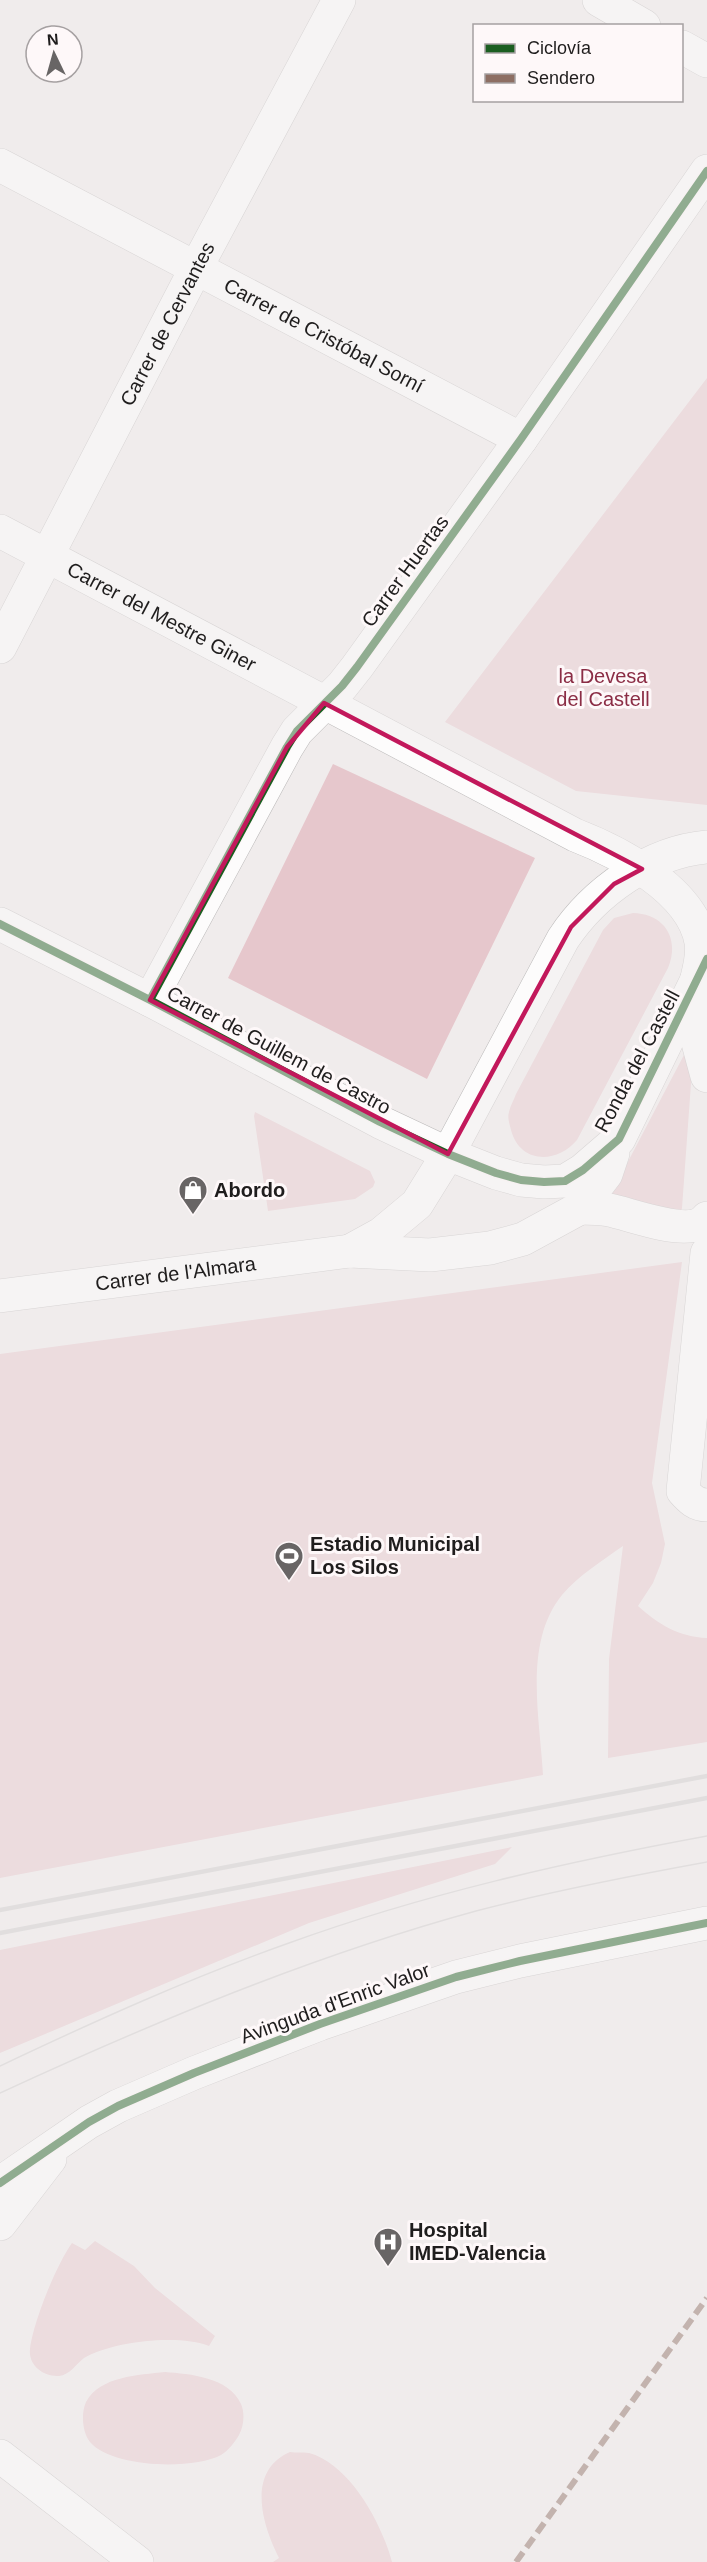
<svg xmlns="http://www.w3.org/2000/svg" width="707" height="2562" font-family="Arial,sans-serif">
<rect width="100%" height="100%" fill="#f0ecec"/>
<path fill="#e6c7cc" d="M 707,378 L 707,805 L 576,791 L 445,722 Z
M 333,764 L 535,858 L 427,1079 L 228,978 Z
M 633,913 C 665,914 680,939 668,968 L 577,1140 C 557,1164 520,1164 511,1130 C 510,1125 507,1118 509,1112 C 510,1106 514,1100 516,1094 L 603,930 L 614,918 Z
M 685,1053 L 693,1056 L 682,1208 L 680,1214 L 611,1194 Z
M 255,1112 L 370,1171 L 375,1182 L 373,1187 L 355,1199 L 268,1211 L 254,1116 Z
M 682,1262 L 652,1483 L 665,1544 L 661,1563 L 653,1583 L 638,1606 C 658,1624 679,1637 707,1638 L 707,1742 L 608,1758 L 609,1659 L 623,1546 C 603,1560 578,1576 562,1595 C 523,1643 540,1718 543,1775 L 0,1878 L 0,1354 Z
M 512,1847 L 495,1864 L 309,1923 L 0,2053 L 0,1950 Z
M 95,2241 L 134,2266 L 155,2288 L 215,2336 L 209,2346 C 179,2334 113,2341 84,2358 C 76,2364 70,2375 59,2376 C 44,2377 28,2366 30,2349 C 33,2323 56,2265 72,2243 L 85,2250 Z
M 165,2372 C 190,2374 229,2377 241,2404 C 245,2413 244,2426 239,2435 C 235,2442 228,2451 221,2455 C 193,2470 112,2468 90,2442 C 82,2432 81,2413 86,2402 C 100,2376 139,2375 165,2372 Z
M 290,2452 C 296,2453 302,2452 309,2453 C 350,2464 382,2524 392,2562 L 273,2562 L 279,2558 C 262,2525 246,2471 290,2452 Z"/>
<g fill="none" stroke-linecap="round" stroke-linejoin="round">
<g stroke="#bbb9b9" stroke-width="34">
<g id="street">
<path d="M 599,0 L 644,26"/>
<path d="M 682,47 L 707,61"/>
<path id="s1" d="M 0,165 L 521,439"/>
<path id="s2" d="M 0,531 L 575,835 C 619,852 692,890 701,942 C 703,954 700,966 697,978"/>
<path id="s3" d="M 0,647 L 196,268 L 339,0"/>
<path d="M 0,924 L 150,1000 L 380,1122 L 448,1154 L 496,1173 L 521,1180 L 544,1182 L 565,1181 L 583,1170 L 619,1139 L 707,959"/>
<path d="M 691,994 L 691,1017 L 707,1076"/>
<path d="M 150,1000 L 287,747 L 297,731 L 342,686 L 357,667 L 521,439 L 707,171"/>
<path d="M 580,1208 C 590,1208 600,1208 609,1210 C 631,1214 691,1239 707,1218"/>
<path d="M 350,1251 L 381,1234 L 417,1204 L 448,1154 L 563,939 C 594,892 650,852 707,847"/>
<path d="M 350,1251 L 430,1255 L 490,1248 L 523,1239 L 580,1208 L 606,1174 L 613,1153"/>
<path d="M 707,1253 L 683,1491 C 690,1499 696,1505 707,1505"/>
<path d="M 0,2183 L 89,2122 L 118,2106 L 194,2073 L 320,2024 L 456,1977 L 520,1961 L 707,1923"/>
<path d="M 0,2224 L 50,2159"/>
<path d="M 0,2456 L 137,2562"/>
</g>
</g>
<g stroke="#bbb9b9" stroke-width="34">
<g id="secondary">
<path id="s4" d="M 0,1296 L 350,1251"/>
</g>
</g>
<use href="#street" stroke="#fdfcfc" stroke-width="33"/>
<use href="#secondary" stroke="#fdfcfc" stroke-width="33"/>
<path stroke="#cfcdcd" stroke-width="1.5" d="M 0,2066 C 95,2021 190,1978 289,1943 C 424,1894 566,1862 707,1836
M 0,2093 C 154,2022 312,1956 476,1911 C 552,1891 630,1876 707,1862"/>
<path stroke="#cfcdcd" stroke-width="4.5" d="M 0,1910 L 707,1776
M 0,1933 L 707,1798"/>
<path stroke="#8d6e63" stroke-width="6" stroke-dasharray="12 6" stroke-linecap="butt" d="M 516,2562 L 707,2298"/>
<g stroke="#fef8f9" stroke-width="11">
<path id="cycleway" d="M 0,924 L 150,1000 L 380,1122 L 448,1154 L 496,1173 L 521,1180 L 544,1182 L 565,1181 L 583,1170 L 619,1139 L 707,959
M 150,1000 L 287,747 L 297,731 L 342,686 L 357,667 L 521,439 L 707,171
M 0,2183 L 89,2122 L 118,2106 L 194,2073 L 320,2024 L 456,1977 L 520,1961 L 707,1923"/>
</g>
<use href="#cycleway" stroke="#1b5e20" stroke-width="8"/>
</g>
<path d="M0 0H707V2562H0ZM 324,703 L 642,869 L 614,884 L 571,927 L 448,1154 L 150,1000 L 287,747 Z" fill="#f0ecec" fill-opacity=".55" fill-rule="evenodd"/>
<path fill="none" stroke="#c2185b" stroke-width="4.5" stroke-linejoin="round" d="M 324,703 L 642,869 L 614,884 L 571,927 L 448,1154 L 150,1000 L 287,747 Z"/>
<defs>
<g id="shop-pin" transform="scale(1.5)"><path d="M0 17L-7.5 6A9.5 9.5 0 1 1 7.5 6Z" fill="#686565" stroke="#fef8f9"/><path d="M-5-2.5h2.3a2.7 3.5 0 0 1 5.4 0H5L5.5 6h-11ZM-1.5-2.5h3a1.5 2.3 0 0 0-3 0Z" fill="#fff"/></g>
<g id="stadium-pin" transform="scale(1.5)"><path d="M0 17L-7.5 6A9.5 9.5 0 1 1 7.5 6Z" fill="#686565" stroke="#fef8f9"/><path d="M0-5a6.5 5 0 1 0 0 10a6.5 5 0 1 0 0-10ZM-3.5-1.8h7v3.6h-7Z" fill="#fff"/></g>
<g id="hospital-pin" transform="scale(1.5)"><path d="M0 17L-7.5 6A9.5 9.5 0 1 1 7.5 6Z" fill="#686565" stroke="#fef8f9"/><path d="M-5-5h3v3.5h4V-5h3V5h-3V1.5h-4V5h-3Z" fill="#fff"/></g>
</defs>
<g fill-rule="evenodd">
<use href="#shop-pin" x="193" y="1190"/>
<use href="#stadium-pin" x="289" y="1556"/>
<use href="#hospital-pin" x="388" y="2242"/>
</g>
<g text-anchor="middle" dominant-baseline="central" stroke-width="6" stroke-linejoin="round" paint-order="stroke">
<g font-size="20" fill="#1f1d1d" stroke="#fef8f9">
<text stroke="none"><textPath href="#s3" startOffset="364">Carrer de Cervantes</textPath></text>
<text stroke="none"><textPath href="#s1" startOffset="366">Carrer de Cristóbal Sorní</textPath></text>
<text transform="translate(405 571) rotate(-54)">Carrer Huertas</text>
<text stroke="none"><textPath href="#s2" startOffset="183">Carrer del Mestre Giner</textPath></text>
<text transform="translate(279 1050) rotate(28)">Carrer de Guillem de Castro</text>
<text transform="translate(637 1061) rotate(-62)">Ronda del Castell</text>
<text stroke="none"><textPath href="#s4" startOffset="177">Carrer de l'Almara</textPath></text>
<text transform="translate(335 2003) rotate(-20)">Avinguda d'Enric Valor</text>
</g>
<g font-size="20" fill="#8b2d45" stroke="#fef8f9">
<text x="603" y="676">la Devesa<tspan x="603" dy="23">del Castell</tspan></text>
</g>
<g font-size="20" font-weight="bold" fill="#1f1d1d" stroke="#fef8f9" text-anchor="start">
<text x="214" y="1190">Abordo</text>
<text x="310" y="1544">Estadio Municipal<tspan x="310" dy="23">Los Silos</tspan></text>
<text x="409" y="2230">Hospital<tspan x="409" dy="23">IMED-Valencia</tspan></text>
</g>
</g>
<rect x="473" y="24" width="210" height="78" fill="#fef8f9" stroke="#a5a0a1" stroke-width="1.5"/>
<rect x="485" y="44" width="30" height="9" fill="#1b5e20" stroke="#a5a0a1" stroke-width="1.5"/>
<text x="527" y="54" font-size="18" fill="#1f1d1d">Ciclovía</text>
<rect x="485" y="74" width="30" height="9" fill="#8d6e63" stroke="#a5a0a1" stroke-width="1.5"/>
<text x="527" y="84" font-size="18" fill="#1f1d1d">Sendero</text>
<g transform="translate(54 54) rotate(355)"><circle r="28" fill="#fef8f9" stroke="#a5a0a1" stroke-width="1.5"/>
<path d="M0-4.5L10 22L0 15L-10 22Z" fill="#686565"/>
<text y="-9" font-size="16" font-weight="bold" text-anchor="middle" fill="#1f1d1d">N</text>
</g>
</svg>
